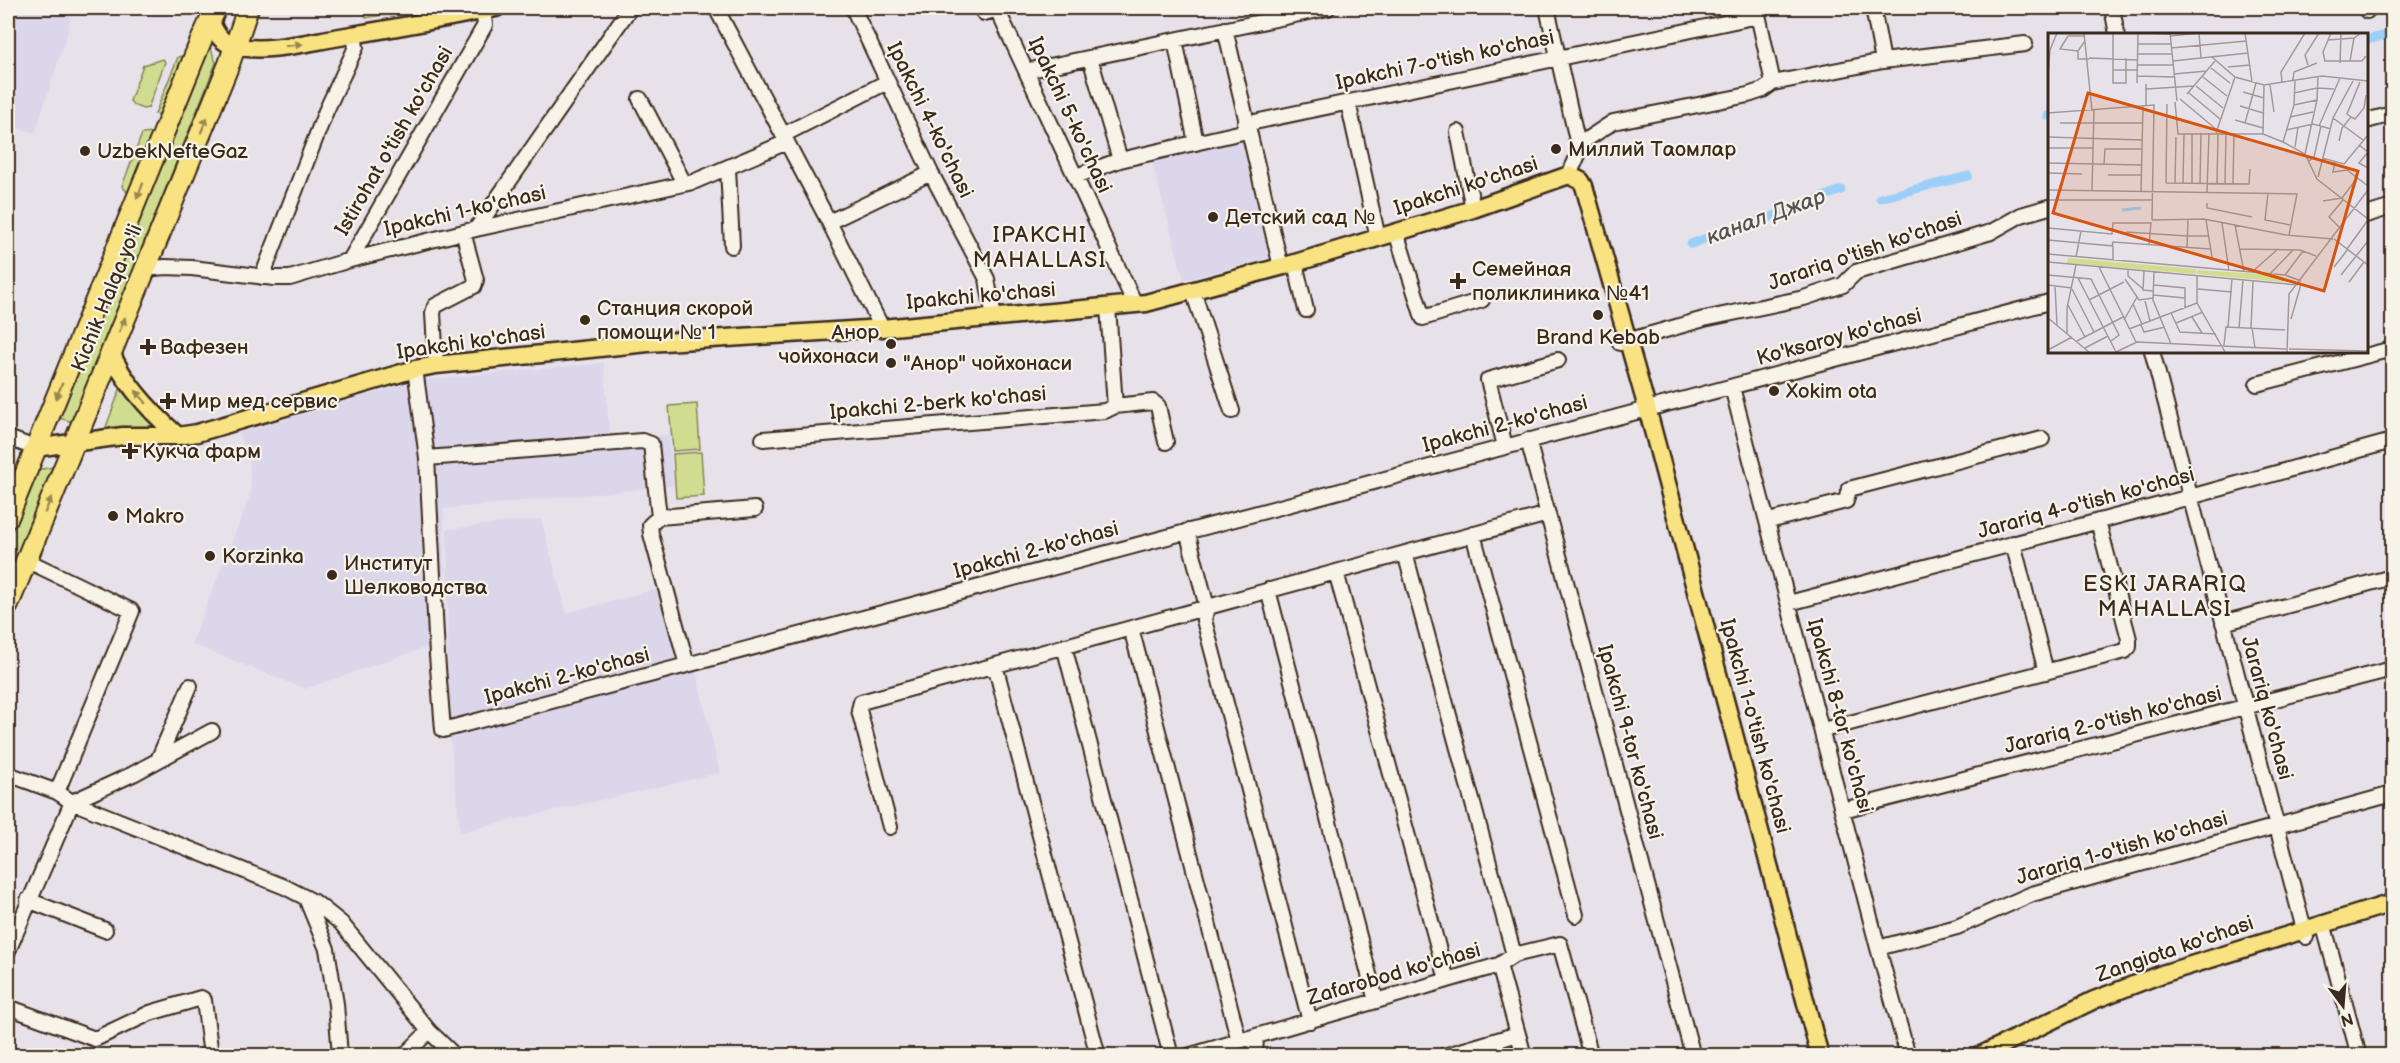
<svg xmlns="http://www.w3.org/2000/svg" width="2400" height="1063" font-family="'Balsamiq Sans',sans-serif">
<rect width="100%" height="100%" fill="#e7e2ea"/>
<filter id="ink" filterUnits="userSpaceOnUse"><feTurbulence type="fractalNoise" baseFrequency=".0167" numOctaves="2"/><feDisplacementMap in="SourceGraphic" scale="12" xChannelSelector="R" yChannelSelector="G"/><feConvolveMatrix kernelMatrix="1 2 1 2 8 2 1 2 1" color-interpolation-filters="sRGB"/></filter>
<g filter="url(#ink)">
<path fill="#dcd6eb" d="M 8,8 L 72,8 L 68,31 L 35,133 L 8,126 Z
M 1241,139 L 1269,258 L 1184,280 L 1151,159 Z
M 604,363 L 610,439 L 669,435 L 673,486 L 444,509 L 445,641 L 305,689 L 191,644 L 251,493 L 249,458 L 238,433 L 419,380 Z
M 541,519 L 567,613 L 660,588 L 683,674 L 696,671 L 720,773 L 460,832 L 448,718 L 447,529 Z"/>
<path fill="#d0dd90" stroke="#868457" stroke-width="1.5" d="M 364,8 L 399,8 L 400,12 L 366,18 Z
M 205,46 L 210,46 L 216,63 L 72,422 L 57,417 Z
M 186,55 L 162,114 L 155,114 L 178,57 Z
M 163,59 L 165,62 L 148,108 L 143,109 L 133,105 L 130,101 L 143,65 Z
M 153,133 L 152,138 L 129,194 L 122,186 L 142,134 Z
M 122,384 L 157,428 L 106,427 Z
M 697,404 L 700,449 L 673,451 L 669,406 Z
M 701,452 L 704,496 L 676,498 L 673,454 Z
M 54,467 L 8,583 L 8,541 L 36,470 Z"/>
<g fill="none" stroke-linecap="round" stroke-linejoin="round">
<path stroke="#9bcff8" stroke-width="9" d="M 2366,40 L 2392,34
M 2048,116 L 2049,116
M 1880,198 L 1968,176
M 1691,244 L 1730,229 L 1771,217 L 1841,190"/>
<g stroke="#3b2a1e" stroke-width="18">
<path id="minor" d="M 716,8 L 829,222 L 882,328
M 853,8 L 931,173 L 987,279 L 994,318
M 980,8 L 984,13 L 1002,8
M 1547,8 L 1578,145 L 1578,155 L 1569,175
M 2112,8 L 2117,34
M 2366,8 L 2367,11
M 997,9 L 1135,304
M 1757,10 L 1773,83
M 1225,29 L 1281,267
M 1175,40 L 1196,143
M 1090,58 L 1120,160
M 1883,61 L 2025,44
M 1026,71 L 1328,8
M 640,99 L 684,183
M 1348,102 L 1378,238
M 2366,121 L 2392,114
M 1245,124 L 1758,16
M 1458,132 L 1473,209
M 783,135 L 887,82
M 1578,145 L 1613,122 L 1748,95 L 1763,90 L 1773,83 L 1883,61 L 1873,8
M 728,168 L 732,246
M 1076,176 L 1120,160 L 1247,131
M 2366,215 L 2392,207
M 829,222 L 931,173
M 476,229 L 630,8
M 1396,232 L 1423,318 L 1482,300
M 350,260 L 485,25 L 483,10
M 1295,263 L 1306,310
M 145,269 L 165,267 L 192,268 L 274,278 L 290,278 L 350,260 L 476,229 L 693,182 L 787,142
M 262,277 L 326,111 L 356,47 L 354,35
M 1193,291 L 1232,411
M 1108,307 L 1115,406
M 1620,343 L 1704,319 L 1804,298 L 1843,285 L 1856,272 L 1991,232 L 2021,215 L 2049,207
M 2152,351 L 2306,937
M 436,365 L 433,313 L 435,306 L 474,286 L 476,280 L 463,232
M 416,376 L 427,458 L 437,655 L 443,730 L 2049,302
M 2257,384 L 2392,349
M 1732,387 L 1878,948 L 1908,1056
M 8,438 L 35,448
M 763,439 L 1105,411 L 1115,406 L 1153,402 L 1158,406 L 1166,442
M 1528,440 L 1693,1056
M 1505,446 L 1488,380 L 1558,360
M 427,458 L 642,441 L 651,444 L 659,517 L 650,525 L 651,534 L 687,665
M 659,517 L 755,509
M 1769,521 L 1846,501 L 1849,489 L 2042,439
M 1187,531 L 1207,607 L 1204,620 L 1310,1021
M 1473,534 L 1576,915
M 2013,543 L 2046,672
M 1405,553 L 1514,955
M 26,560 L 132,611 L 57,792
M 1336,572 L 1447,980
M 1268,590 L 1376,1001
M 1789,603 L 2190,497 L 2392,441
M 2223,623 L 2392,577
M 1131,628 L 1239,1041
M 1064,646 L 1171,1056
M 995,665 L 1098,1056
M 1823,730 L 2125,651 L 2129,647 L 2129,639 L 2098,521
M 158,760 L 190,686
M 8,774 L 57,792 L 72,802 L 285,887 L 316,903 L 341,923 L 429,1031 L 455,1056
M 1843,810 L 2392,669
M 890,827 L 859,710 L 861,702 L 1548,514
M 306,898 L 327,949 L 336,1004 L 340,1056
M 28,900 L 105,930
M 2323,923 L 2359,1056
M 1878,948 L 1957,927 L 2032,894 L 2392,794
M 8,951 L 72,802 L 133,774 L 212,731
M 1499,965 L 1524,1056
M 8,1007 L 95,1039 L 150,1013 L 201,998 L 204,1000 L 211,1056
M 404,1056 L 429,1031
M 1188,1056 L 1499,965 L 1514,955 L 1560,944 L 1591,1056
M 1255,1056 L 1256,1037
M 1444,1056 L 1518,1034"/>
</g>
<g stroke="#3b2a1e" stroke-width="21">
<path id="major" d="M 211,21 C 215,33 221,43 234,46 C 264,53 305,43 334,38 C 389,29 443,19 496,8
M 1569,175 L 1581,181 L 1584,186 L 1647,408 L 1820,1056
M 111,352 C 124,384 152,413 178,436
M 35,448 L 123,436 L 178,436 L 197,433 L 415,369 L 436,365 L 648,343 L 882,328 L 1146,303 L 1295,263 L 1473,209 L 1569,175
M 1979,1056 L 2094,1000 L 2162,974 L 2392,903"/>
</g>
<g stroke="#3b2a1e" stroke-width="24">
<path id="highway" d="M 8,517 L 200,43 L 216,8
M 8,605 L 229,64 L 248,8"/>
</g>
<use href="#minor" stroke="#f7f3e8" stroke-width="14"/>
<use href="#major" stroke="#f8e281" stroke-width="16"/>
<use href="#highway" stroke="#f8e281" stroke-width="20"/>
</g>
<defs><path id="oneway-solid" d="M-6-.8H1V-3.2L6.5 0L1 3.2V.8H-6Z" transform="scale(1.5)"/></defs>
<g fill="#9a8650">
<use href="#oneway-solid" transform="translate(294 45) rotate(-6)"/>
<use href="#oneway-solid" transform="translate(204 125) rotate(-68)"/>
<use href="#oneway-solid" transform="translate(140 191) rotate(112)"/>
<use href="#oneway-solid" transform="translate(122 325) rotate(-68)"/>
<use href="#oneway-solid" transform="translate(59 391) rotate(112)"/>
<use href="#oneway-solid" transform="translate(141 397) rotate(-130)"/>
<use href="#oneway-solid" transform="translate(48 505) rotate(-68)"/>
</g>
</g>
<g fill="#3b2a1e" stroke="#f7f3e8" stroke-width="2">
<circle cx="1556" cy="149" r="6"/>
<circle cx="85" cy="151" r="6"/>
<circle cx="1213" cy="217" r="6"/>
<path d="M1455 272h6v6h6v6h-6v6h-6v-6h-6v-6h6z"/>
<circle cx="1598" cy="315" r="6"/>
<circle cx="585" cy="320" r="6"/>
<circle cx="891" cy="344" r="6"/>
<path d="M145 338h6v6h6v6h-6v6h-6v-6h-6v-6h6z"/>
<circle cx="891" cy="363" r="6"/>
<circle cx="1774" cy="391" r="6"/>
<path d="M165 392h6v6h6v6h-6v6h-6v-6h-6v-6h6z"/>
<path d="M127 442h6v6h6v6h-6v6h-6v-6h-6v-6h6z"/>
<circle cx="113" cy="516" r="6"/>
<circle cx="210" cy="556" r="6"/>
<circle cx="332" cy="575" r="6"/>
</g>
<g text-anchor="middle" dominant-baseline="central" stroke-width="4.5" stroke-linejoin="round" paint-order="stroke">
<g font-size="21" fill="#3b2a1e" stroke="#f7f3e8">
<text transform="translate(1445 60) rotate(-12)">Ipakchi 7-o'tish ko'chasi</text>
<text transform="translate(1070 115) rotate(65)">Ipakchi 5-ko'chasi</text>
<text transform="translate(930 120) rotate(64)">Ipakchi 4-ko'chasi</text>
<text transform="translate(394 141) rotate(-60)">Istirohat o'tish ko'chasi</text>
<text transform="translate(1466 186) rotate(-18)">Ipakchi ko'chasi</text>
<text transform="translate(465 211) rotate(-13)">Ipakchi 1-ko'chasi</text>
<text transform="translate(1865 251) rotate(-19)">Jarariq o'tish ko'chasi</text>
<text transform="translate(981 296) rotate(-5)">Ipakchi ko'chasi</text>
<text transform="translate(107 298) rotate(-68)">Kichik Halqa yo'li</text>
<text transform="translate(1839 337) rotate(-15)">Ko'ksaroy ko'chasi</text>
<text transform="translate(471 342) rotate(-8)">Ipakchi ko'chasi</text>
<text transform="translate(938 403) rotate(-5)">Ipakchi 2-berk ko'chasi</text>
<text transform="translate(1505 424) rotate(-15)">Ipakchi 2-ko'chasi</text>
<text transform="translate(2086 503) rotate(-15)">Jarariq 4-o'tish ko'chasi</text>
<text transform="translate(1036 550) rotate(-15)">Ipakchi 2-ko'chasi</text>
<text transform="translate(567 676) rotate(-15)">Ipakchi 2-ko'chasi</text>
<text transform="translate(2267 708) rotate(75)">Jarariq ko'chasi</text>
<text transform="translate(1840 716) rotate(75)">Ipakchi 8-tor ko'chasi</text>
<text transform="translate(2113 720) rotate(-14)">Jarariq 2-o'tish ko'chasi</text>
<text transform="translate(1755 726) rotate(75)">Ipakchi 1-o'tish ko'chasi</text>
<text transform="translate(1630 742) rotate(75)">Ipakchi 9-tor ko'chasi</text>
<text transform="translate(2122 848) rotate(-16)">Jarariq 1-o'tish ko'chasi</text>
<text transform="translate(2175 949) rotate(-19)">Zangiota ko'chasi</text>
<text transform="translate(1394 974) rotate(-16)">Zafarobod ko'chasi</text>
</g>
<g font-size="21" fill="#3b2a1e" stroke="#f7f3e8" text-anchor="start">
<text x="1568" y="149">Миллий Таомлар</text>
<text x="97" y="151">UzbekNefteGaz</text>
<text x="1225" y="217">Детский сад №</text>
<text x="1472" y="269">Семейная<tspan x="1472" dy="24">поликлиника №41</tspan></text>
<text x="597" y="308">Станция скорой<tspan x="597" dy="24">помощи № 1</tspan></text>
<text x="879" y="332" text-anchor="end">Анор<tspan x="879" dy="24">чойхонаси</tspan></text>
<text x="1598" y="337" text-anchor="middle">Brand Kebab</text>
<text x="160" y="347">Вафезен</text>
<text x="903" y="363">"Анор" чойхонаси</text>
<text x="1786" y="391">Xokim ota</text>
<text x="180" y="401">Мир мед сервис</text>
<text x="142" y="451">Кукча фарм</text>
<text x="125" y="516">Makro</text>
<text x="222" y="556">Korzinka</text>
<text x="344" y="563">Институт<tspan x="344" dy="24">Шелководства</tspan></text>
</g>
<g font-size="22" font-style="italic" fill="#535354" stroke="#f7f3e8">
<text transform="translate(1766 217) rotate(-20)">канал Джар</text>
</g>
<g font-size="22" letter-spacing="1.5" fill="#3b2a1e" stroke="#f7f3e8">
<text x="1040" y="235">IPAKCHI<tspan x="1040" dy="25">MAHALLASI</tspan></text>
<text x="2165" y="584">ESKI JARARIQ<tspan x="2165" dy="25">MAHALLASI</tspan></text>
</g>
</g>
<g transform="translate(2048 33)">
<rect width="320" height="320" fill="#e7e2ea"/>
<path d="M 20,225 L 148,236 L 148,241 L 19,230 ZM 149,237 L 228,242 L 235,244 L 235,249 L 149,241 Z" fill="#d0dd90"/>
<path fill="none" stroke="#9bcff8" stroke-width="3" d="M 74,177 L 93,175"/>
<path fill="none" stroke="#a29898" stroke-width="1.5" d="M 36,0 L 44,78M 65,0 L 65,50 L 78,50 L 78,25M 98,0 L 122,1M 122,0 L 129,68M 151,0 L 153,25M 197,0 L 204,49M 283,0 L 275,19 L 277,28 L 302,28 L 306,5M 36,3 L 20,3 L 12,16 L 30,18 L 37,8M 122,3 L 151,0M 280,7 L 306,5 L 313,0M 90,11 L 123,11M 123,15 L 198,8M 30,18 L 30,26 L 41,26M 90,21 L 124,21M 164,24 L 187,44 L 216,52 L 274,43 L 320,48M 41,25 L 90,27M 125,28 L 200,20M 302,28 L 314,28 L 318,23M 292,30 L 293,0M 90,32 L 125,32M 260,32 L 257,22 L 271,0M 180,34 L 202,32M 163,35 L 182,50M 65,37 L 89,37M 126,41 L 159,38M 0,42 L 2,17 L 9,0M 89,43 L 126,44M 155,44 L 179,63M 245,47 L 246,39 L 269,30M 234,49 L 233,39 L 257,0M 89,50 L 90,0M 98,51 L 98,72M 222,52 L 226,79M 148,53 L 175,75M 98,56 L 146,53M 195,59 L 216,65M 141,60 L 172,86M 246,60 L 269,55 L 286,56M 139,61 L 167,28M 132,66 L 169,97M 127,69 L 130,101 L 215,101 L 235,109 L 257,121 L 269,146 L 320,186M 246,72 L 269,67M 192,73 L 215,80M 0,80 L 106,72 L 104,187M 242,84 L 265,79M 303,84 L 299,81 L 312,49M 303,84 L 307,86 L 316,75 L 318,62M 285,85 L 315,107M 187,87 L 215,95M 12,90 L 95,90M 197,90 L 208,50M 271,93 L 292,45M 238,97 L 265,91 L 283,96M 168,100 L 187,44M 215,101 L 216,52M 0,104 L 94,107M 291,108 L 294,95 L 303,84M 235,109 L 246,72 L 247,47M 311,112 L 320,119 L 311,130 L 320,135M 247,114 L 250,94M 0,115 L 45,115M 257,121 L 269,67 L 270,43M 274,125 L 296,131 L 320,102M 261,128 L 266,124 L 273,93M 287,129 L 285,139 L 299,137 L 320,153M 0,130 L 94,132M 56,131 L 57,116 L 94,116M 0,140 L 34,141M 60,142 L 93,142M 270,144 L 285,85 L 305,48M 118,150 L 201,151 L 202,136M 118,150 L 119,71M 127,150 L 128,104M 135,150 L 136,101M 144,150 L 144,100M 152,150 L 153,100M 169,150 L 170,100M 177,150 L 178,100M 185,151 L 186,100M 0,157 L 249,161 L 241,202M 44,157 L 46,77M 93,158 L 95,73M 159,159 L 161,100M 220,160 L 217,187 L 242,192M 0,167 L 104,167M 275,168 L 294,165 L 309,145M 159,170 L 159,175 L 204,184M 104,187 L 156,186 L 238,202 L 285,206M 158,187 L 164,224M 174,190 L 181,238M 187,192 L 196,239M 291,194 L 281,184 L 295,167M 0,195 L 64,201 L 65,190 L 103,190M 78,199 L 139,203M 139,203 L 160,203M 286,206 L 320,232M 0,207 L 65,213 L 65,227M 101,212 L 103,189M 64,213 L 65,209 L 162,216M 139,215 L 140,186M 192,216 L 252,217 L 268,223M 299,216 L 320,187M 0,221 L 237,242 L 253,248M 28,224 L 33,198M 0,229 L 250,252M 51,234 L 88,309M 286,234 L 300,216M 80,237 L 80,243 L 95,256M 96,238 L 95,257 L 105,258M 106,239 L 105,267 L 123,311M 204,239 L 230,216M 222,241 L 245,217M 0,242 L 43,246 L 71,302 L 63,308M 149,242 L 149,270 L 177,319M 237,242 L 255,218M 293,242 L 320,208M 30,245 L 68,319M 77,246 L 91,267 L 105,265M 301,249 L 316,229M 0,252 L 24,255M 106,252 L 137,255 L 137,275M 7,253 L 9,292M 24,256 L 46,299M 150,256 L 184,259M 105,262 L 137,265M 41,267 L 76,249M 97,268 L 102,288M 85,271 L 94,291M 20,272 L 37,304M 123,280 L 132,299 L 168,301M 144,284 L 154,300M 0,285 L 41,319M 243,286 L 253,251M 76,287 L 89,264M 128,290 L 155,279M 93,292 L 96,299 L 117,294M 180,294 L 184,246M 191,295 L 195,247M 203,295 L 205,248M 204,295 L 207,315M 81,296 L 149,270M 19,300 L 19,275 L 28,232M 29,308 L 75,284M 176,312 L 178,294 L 237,297M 37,315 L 60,303M 241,316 L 320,318M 0,317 L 24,304M 68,319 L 89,309 L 238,316M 239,319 L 241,261 L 320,157"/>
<path fill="#d7540e" fill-opacity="0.15" stroke="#d7540e" stroke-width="3" d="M 40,60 L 310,138 L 276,258 L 5,180 Z"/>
<rect width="320" height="320" fill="none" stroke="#3b2a1e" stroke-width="3"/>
</g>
<rect width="2400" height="1063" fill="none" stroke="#f7f3e8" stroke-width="30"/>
<rect x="15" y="15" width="2370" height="1033" fill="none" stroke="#3b2a1e" stroke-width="2" filter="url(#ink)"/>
<g transform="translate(2343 1006) rotate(164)" stroke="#f7f3e8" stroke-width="4.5" paint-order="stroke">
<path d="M0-4.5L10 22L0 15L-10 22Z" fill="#3b2a1e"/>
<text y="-9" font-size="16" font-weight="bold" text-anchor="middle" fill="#3b2a1e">N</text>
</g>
</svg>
